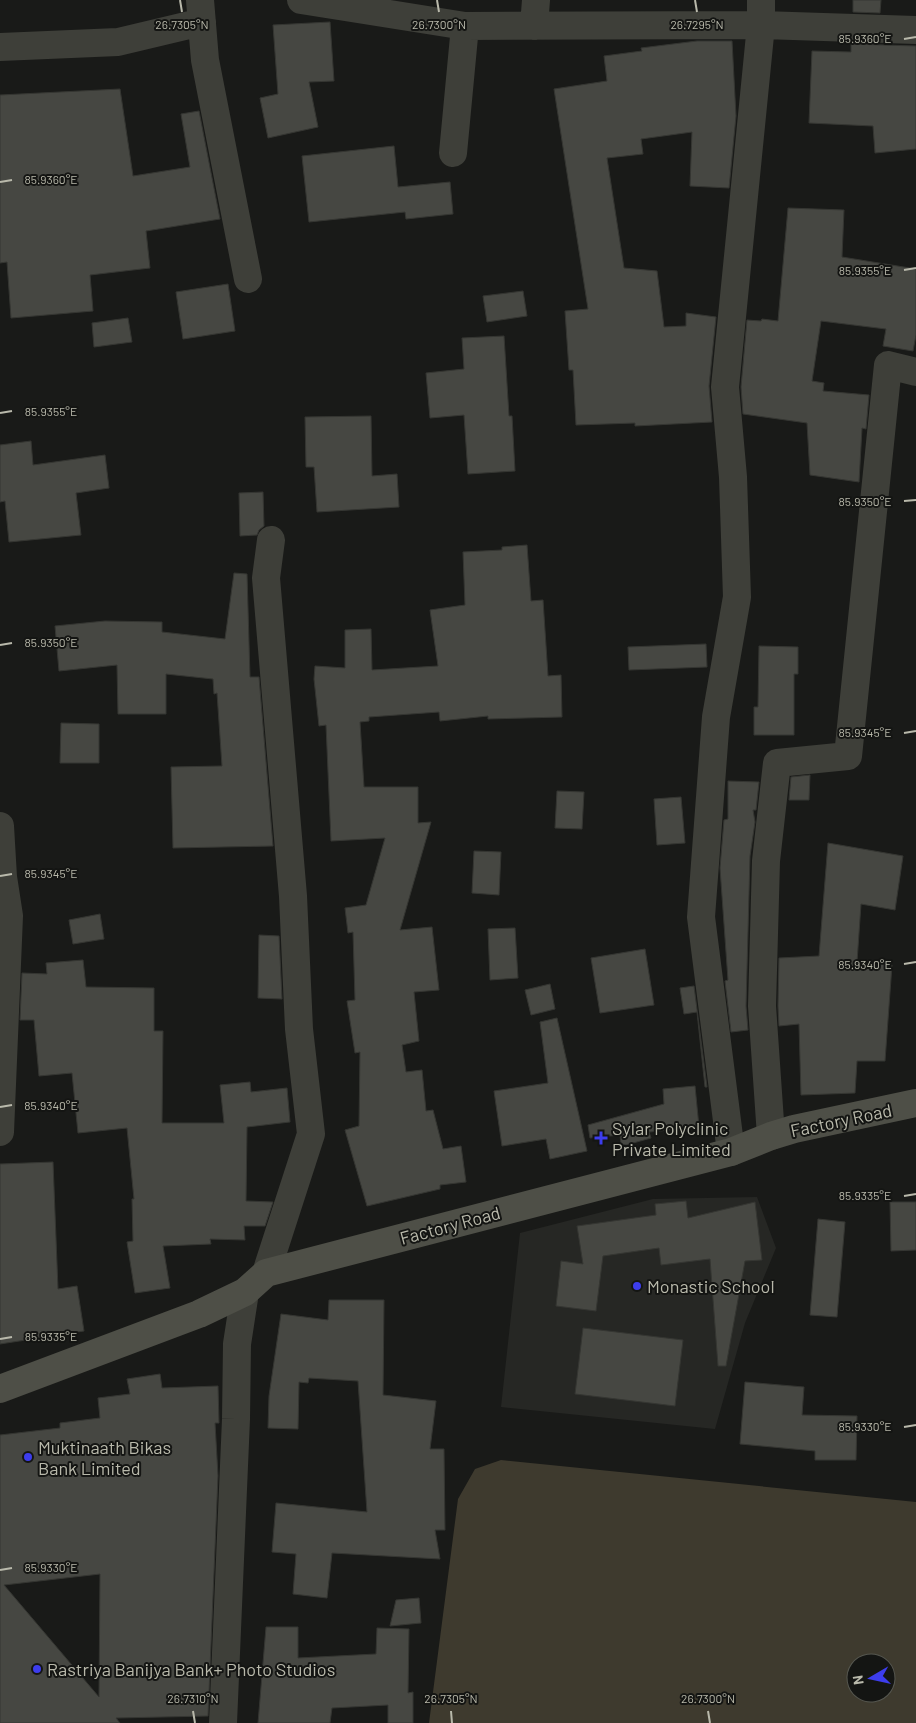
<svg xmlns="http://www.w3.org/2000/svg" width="916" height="1723" font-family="Barlow,sans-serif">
<rect width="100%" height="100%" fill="#191a18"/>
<path fill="#262724" d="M 757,1197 L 776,1248 L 745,1323 L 715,1429 L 501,1407 L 520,1233 L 653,1199 Z"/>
<path fill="#3e3a2e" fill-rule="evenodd" d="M 501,1460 L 916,1502 L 916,1723 L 429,1723 L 458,1499 L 475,1469 ZM 856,1663 L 886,1663 L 886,1693 L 856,1693 Z"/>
<path fill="#464742" stroke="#353632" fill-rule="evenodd" d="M 853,0 L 881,0 L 880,13 L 853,12 Z
M 330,22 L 334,81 L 309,82 L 318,127 L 268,138 L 260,98 L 278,94 L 273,25 Z
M 697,41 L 732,41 L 736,116 L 729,188 L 690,186 L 692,132 L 641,139 L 643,154 L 607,158 L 624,268 L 657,271 L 664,327 L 686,326 L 686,313 L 716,317 L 709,386 L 712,422 L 635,426 L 635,423 L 576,425 L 573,370 L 569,370 L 565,311 L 588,309 L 554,89 L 607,81 L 604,56 L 642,51 L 641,48 Z
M 851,44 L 916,46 L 916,149 L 875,153 L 873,126 L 809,123 L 812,51 L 851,52 Z
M 120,89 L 133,176 L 190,167 L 181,114 L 199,111 L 220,219 L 146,231 L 150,268 L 90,275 L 93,311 L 11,318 L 7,262 L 0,263 L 0,95 Z
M 394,146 L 398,187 L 450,182 L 453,214 L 406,219 L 405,212 L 309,222 L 302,156 Z
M 788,208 L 844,210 L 842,257 L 916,269 L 916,335 L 913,351 L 883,346 L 886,329 L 821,321 L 812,381 L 824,383 L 823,391 L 869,395 L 866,429 L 862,428 L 859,482 L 810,475 L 807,423 L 743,414 L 741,387 L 747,320 L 761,321 L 762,319 L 778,321 Z
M 228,284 L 235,331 L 183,339 L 176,292 Z
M 523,291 L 527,316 L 487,322 L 483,296 Z
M 128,318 L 132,342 L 94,347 L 92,323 Z
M 504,336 L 509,416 L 512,416 L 515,471 L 468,474 L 464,415 L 430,418 L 426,373 L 464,369 L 462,338 Z
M 371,416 L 372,476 L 397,474 L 399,507 L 317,512 L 314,467 L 306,467 L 305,417 Z
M 31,441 L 33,465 L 105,455 L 109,488 L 76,493 L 81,535 L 9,542 L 5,501 L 0,502 L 0,445 Z
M 263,492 L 264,526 L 259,530 L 257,535 L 240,536 L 239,493 Z
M 527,545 L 531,601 L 543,600 L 548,676 L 561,675 L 562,717 L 488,719 L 488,716 L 440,721 L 439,712 L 369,717 L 369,721 L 360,722 L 364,787 L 418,787 L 418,823 L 431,822 L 400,930 L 432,927 L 439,990 L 414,992 L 419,1041 L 402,1045 L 406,1072 L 422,1070 L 426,1111 L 433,1110 L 443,1149 L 461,1146 L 466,1182 L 440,1185 L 440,1189 L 367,1206 L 345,1130 L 359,1126 L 360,1052 L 355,1053 L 347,1001 L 355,1000 L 353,932 L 348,933 L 345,908 L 366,905 L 385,838 L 331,841 L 326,725 L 319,726 L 314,679 L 315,666 L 345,668 L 345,630 L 371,629 L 372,670 L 438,666 L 430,610 L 465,605 L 463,552 L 502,550 L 502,547 Z
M 234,573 L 247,574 L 250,677 L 259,677 L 273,846 L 173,848 L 171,767 L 222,766 L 217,693 L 214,694 L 213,679 L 166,674 L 166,714 L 118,714 L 117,665 L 59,671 L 55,626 L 105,621 L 162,622 L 162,632 L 225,639 Z
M 706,644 L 707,667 L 629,670 L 628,647 Z
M 759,646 L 798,647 L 798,674 L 794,674 L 794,735 L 754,735 L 754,707 L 758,707 Z
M 61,723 L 99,724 L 99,763 L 60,763 Z
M 810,775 L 809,800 L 789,800 L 791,777 Z
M 728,781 L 759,782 L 756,810 L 753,810 L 755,822 L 750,856 L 746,1006 L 748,1030 L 731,1032 L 725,981 L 728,980 L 720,868 L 724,820 L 728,819 Z
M 557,791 L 584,792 L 582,829 L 555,828 Z
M 681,797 L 685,843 L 657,845 L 654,799 Z
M 828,843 L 903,856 L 895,910 L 861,904 L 857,962 L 892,965 L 885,1061 L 857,1061 L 855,1093 L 801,1095 L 799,1024 L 779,1026 L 778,1006 L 779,958 L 819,956 Z
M 474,851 L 501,852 L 499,895 L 472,893 Z
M 100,914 L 104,939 L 73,944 L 69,920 Z
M 515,928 L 518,978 L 490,980 L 488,929 Z
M 259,935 L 279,936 L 282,999 L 258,998 Z
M 645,949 L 654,1005 L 600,1013 L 591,958 Z
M 83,960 L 86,987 L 154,988 L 154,1031 L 163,1031 L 162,1123 L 224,1123 L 220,1085 L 250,1082 L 251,1092 L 287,1088 L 290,1122 L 247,1127 L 246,1201 L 273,1202 L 265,1226 L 244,1226 L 245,1240 L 210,1239 L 211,1244 L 163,1246 L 170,1288 L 135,1293 L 127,1242 L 133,1241 L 132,1199 L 134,1199 L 127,1128 L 78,1133 L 72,1073 L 39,1076 L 34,1020 L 20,1020 L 22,973 L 47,974 L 46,963 Z
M 550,984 L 555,1009 L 531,1015 L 525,990 Z
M 694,986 L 707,1087 L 705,1087 L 697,1012 L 684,1014 L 680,988 Z
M 557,1018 L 587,1151 L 550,1159 L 546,1139 L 502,1146 L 494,1091 L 548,1083 L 540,1022 Z
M 695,1086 L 699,1127 L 649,1132 L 651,1138 L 626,1145 L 621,1144 L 620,1135 L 590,1138 L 588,1125 L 664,1104 L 663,1089 Z
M 53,1162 L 58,1289 L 77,1286 L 84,1331 L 0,1344 L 0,1164 Z
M 686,1201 L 688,1218 L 755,1202 L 762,1260 L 745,1261 L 726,1366 L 718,1366 L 710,1259 L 661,1265 L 659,1248 L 603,1256 L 596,1311 L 556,1306 L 561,1261 L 583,1264 L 577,1226 L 656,1215 L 655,1204 Z
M 890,1202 L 916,1202 L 916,1250 L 891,1251 Z
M 818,1219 L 845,1222 L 837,1317 L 810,1315 Z
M 329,1300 L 384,1300 L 383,1395 L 436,1401 L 430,1449 L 444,1449 L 445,1530 L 435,1530 L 440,1559 L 332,1553 L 327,1598 L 293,1594 L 296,1554 L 272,1552 L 276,1503 L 367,1512 L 358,1381 L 309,1378 L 308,1383 L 299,1382 L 298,1429 L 268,1428 L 269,1396 L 281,1314 L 328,1320 Z
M 583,1328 L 683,1340 L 675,1406 L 575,1394 Z
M 160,1374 L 162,1388 L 218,1386 L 219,1423 L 215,1423 L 218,1476 L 208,1716 L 116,1718 L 120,1723 L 0,1723 L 0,1435 L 60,1428 L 60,1423 L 100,1418 L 98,1398 L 130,1394 L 127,1379 ZM 100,1574 L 99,1697 L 4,1585 Z
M 745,1382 L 804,1387 L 802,1415 L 857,1416 L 856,1460 L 815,1460 L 815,1451 L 740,1444 Z
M 419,1598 L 421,1623 L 390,1626 L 396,1600 Z
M 266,1627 L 298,1627 L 298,1658 L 376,1654 L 377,1628 L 409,1629 L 408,1693 L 413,1692 L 413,1723 L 388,1723 L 388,1705 L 332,1708 L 330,1723 L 258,1723 Z"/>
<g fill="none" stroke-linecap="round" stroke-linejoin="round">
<path stroke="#3e3f39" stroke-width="28" d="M 200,0 L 205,60 L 248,279
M 301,0 L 465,26 L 761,25 L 916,30
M 534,26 L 536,0
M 0,47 L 118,42 L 202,22
M 453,153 L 465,26
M 0,826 L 3,877 L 9,916 L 0,1132
M 771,1136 L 762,1006 L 766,861 L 777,763 L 848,756 L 888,365 L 916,372
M 731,1152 L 701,917 L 716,717 L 737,597 L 733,477 L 725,387 L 761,25 L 761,0
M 266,1273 L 311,1134 L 299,1029 L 293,896 L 266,578 L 271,540
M 223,1723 L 236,1419 L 237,1344 L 245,1292"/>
<path stroke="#4e4f47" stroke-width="28" d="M 0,1389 L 199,1314 L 245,1292 L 266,1273 L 731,1152 L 771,1136 L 794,1129 L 916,1103"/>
</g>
<path fill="none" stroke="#b9b9ab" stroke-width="2" d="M 180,0 L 182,12M 437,0 L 439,12M 695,0 L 697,12M 904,39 L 916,37M 0,182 L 12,180M 904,270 L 916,268M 0,413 L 12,411M 904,501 L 916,500M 0,645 L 12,643M 904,733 L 916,731M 0,876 L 12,874M 904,964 L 916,962M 0,1107 L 12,1105M 904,1196 L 916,1194M 0,1339 L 12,1337M 904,1427 L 916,1425M 0,1570 L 12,1568M 193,1711 L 195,1723M 451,1711 L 452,1723M 708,1711 L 710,1723"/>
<g fill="#3d3ded" stroke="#141513" stroke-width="2">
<path d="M598.5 1130.5h5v5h5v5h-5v5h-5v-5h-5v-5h5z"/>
<circle cx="637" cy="1286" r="5"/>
<circle cx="28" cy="1457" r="5"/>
<circle cx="37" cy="1669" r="5"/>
</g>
<g text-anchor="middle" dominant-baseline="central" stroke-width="4" stroke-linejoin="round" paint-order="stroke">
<g font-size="18" fill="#b9b9ab" stroke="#141513">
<text transform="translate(841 1120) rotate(-12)">Factory Road</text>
<text transform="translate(450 1225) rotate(-15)">Factory Road</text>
</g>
<g font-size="18" fill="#b9b9ab" stroke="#141513" text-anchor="start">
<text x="612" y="1128">Sylar Polyclinic<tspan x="612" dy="21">Private Limited</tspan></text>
<text x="647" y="1286">Monastic School</text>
<text x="38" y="1447">Muktinaath Bikas<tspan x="38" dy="21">Bank Limited</tspan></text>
<text x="47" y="1669">Rastriya Banijya Bank+ Photo Studios</text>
</g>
</g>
<g font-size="12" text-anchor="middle" fill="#b9b9ab" stroke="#141513" stroke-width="4" stroke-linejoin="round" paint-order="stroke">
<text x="182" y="29">26.7305°N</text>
<text x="439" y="29">26.7300°N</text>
<text x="697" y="29">26.7295°N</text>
<text x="865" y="43">85.9360°E</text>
<text x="51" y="184">85.9360°E</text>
<text x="865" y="275">85.9355°E</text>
<text x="51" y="416">85.9355°E</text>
<text x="865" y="506">85.9350°E</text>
<text x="51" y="647">85.9350°E</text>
<text x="865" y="737">85.9345°E</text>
<text x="51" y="878">85.9345°E</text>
<text x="865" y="969">85.9340°E</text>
<text x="51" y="1110">85.9340°E</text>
<text x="865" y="1200">85.9335°E</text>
<text x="51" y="1341">85.9335°E</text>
<text x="865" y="1431">85.9330°E</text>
<text x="51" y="1572">85.9330°E</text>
<text x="193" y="1703">26.7310°N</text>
<text x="451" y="1703">26.7305°N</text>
<text x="708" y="1703">26.7300°N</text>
</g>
<g transform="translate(871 1678) rotate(261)"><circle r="24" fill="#141513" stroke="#565750"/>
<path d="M0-4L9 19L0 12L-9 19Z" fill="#3d3ded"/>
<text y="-8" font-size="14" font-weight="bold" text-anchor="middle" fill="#b9b9ab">N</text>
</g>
</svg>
